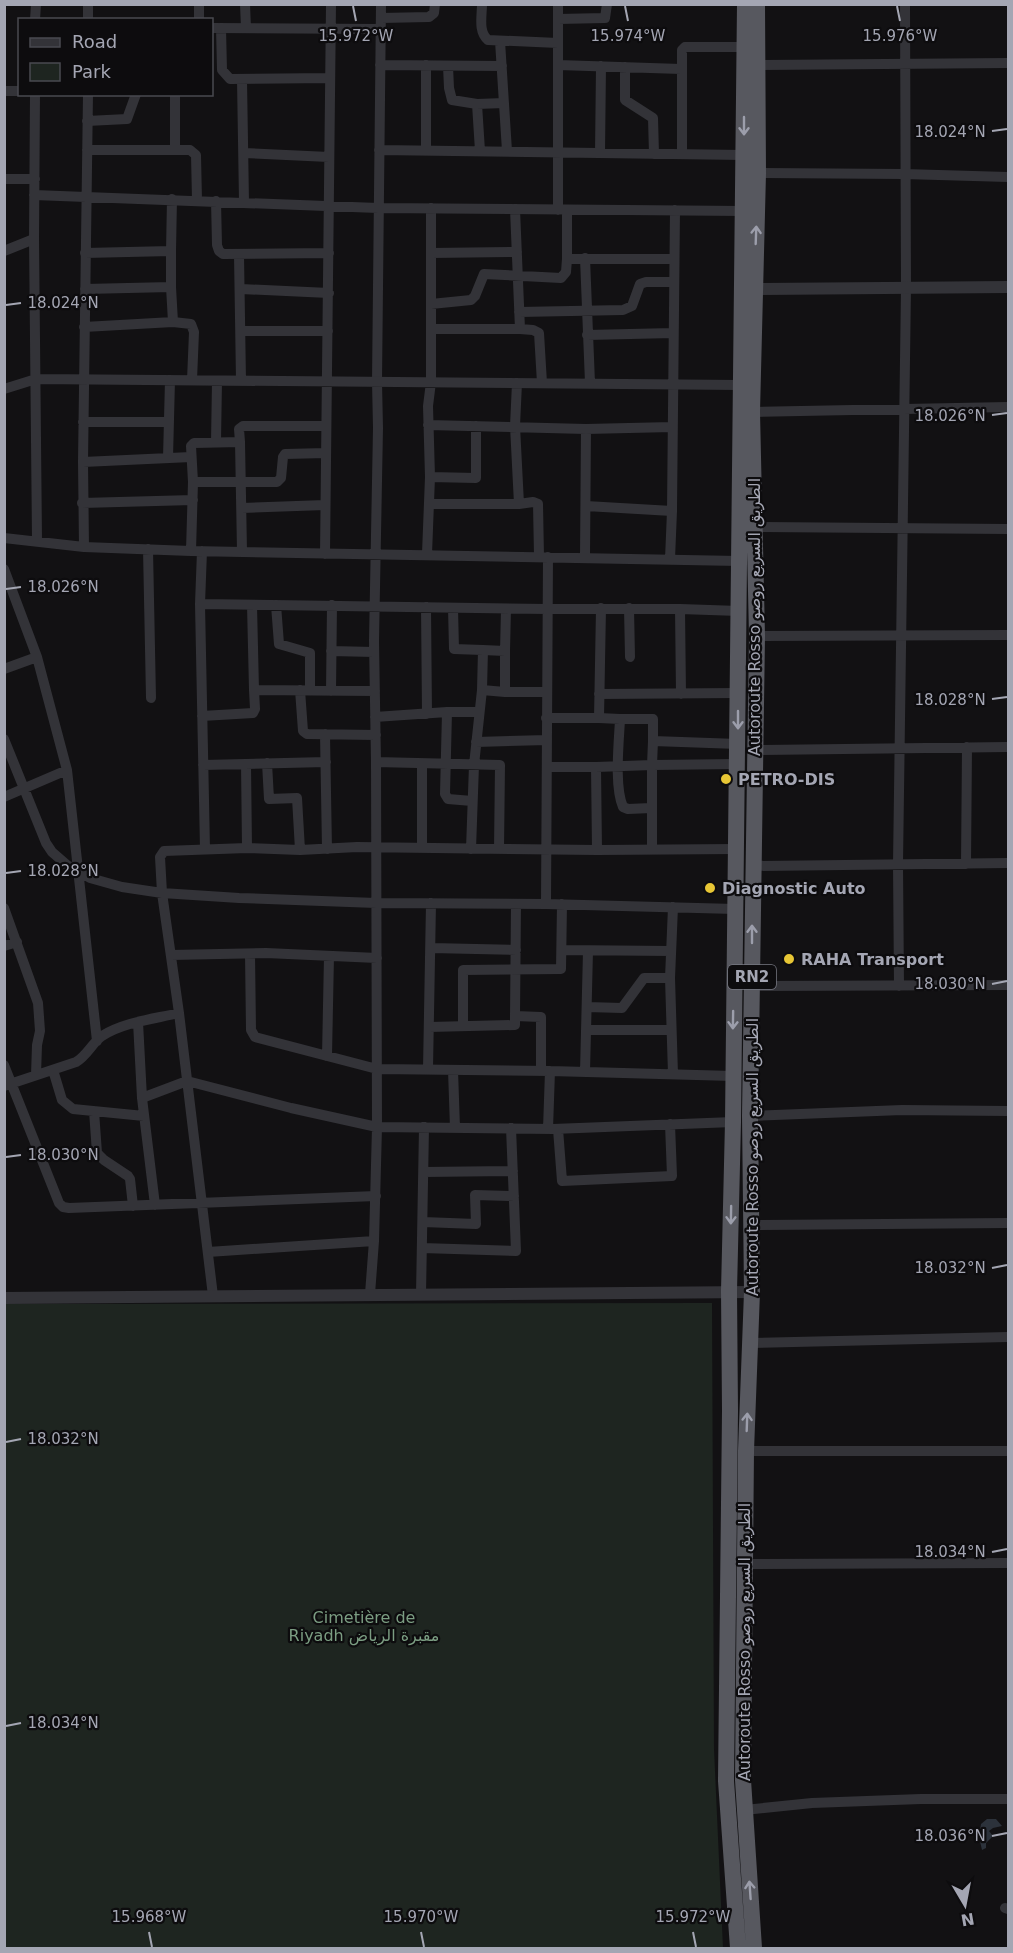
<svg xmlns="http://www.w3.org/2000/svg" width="1013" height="1953" font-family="'DejaVu Sans','Noto Sans Arabic',sans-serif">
<rect width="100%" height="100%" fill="#121113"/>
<path fill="#1e2520" d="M 712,1303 L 714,1749 L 723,1948 L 5,1948 L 5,1304 Z"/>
<path fill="#2c323b" d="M 987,1819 L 996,1819 L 1002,1826 L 993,1828 L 989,1831 L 993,1836 L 986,1843 L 986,1848 L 982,1850 L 979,1837 L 981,1824 Z"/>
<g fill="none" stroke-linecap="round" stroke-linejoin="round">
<path stroke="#333338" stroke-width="10" d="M 199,4 L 199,20
M 245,4 L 246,28
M 482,4 C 482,16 478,32 488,40 L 558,43
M 558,4 L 558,210
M 381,18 L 429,17 L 434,13 L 435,4
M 558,19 L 605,18 L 607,4
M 35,20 L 36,4
M 88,20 L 88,4
M 212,28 L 381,29
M 221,28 L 222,70 L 230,79 L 330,78
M 500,41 L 507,151
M 380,65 L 502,66
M 426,65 L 426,150
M 558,65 L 681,69
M 756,65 L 1008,63
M 448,66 L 449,88 L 452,100 L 477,104 L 504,103
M 625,67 L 625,100 L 653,118 L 654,154
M 242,80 L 244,202
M 4,91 L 20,91
M 35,94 L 34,239 L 37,540
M 175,94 L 175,150
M 477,104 L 480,151
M 87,121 L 127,119 L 136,94
M 87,150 L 190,150 L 196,155 L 197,200
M 379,150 L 744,155
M 244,153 L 329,157
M 600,153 L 601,66
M 682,154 L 682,50 L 685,47 L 744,47
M 758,173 L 904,174 L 1008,177
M 4,179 L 35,179
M 34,195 L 378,208 L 743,211
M 216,201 L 217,245 L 219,251 L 223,254 L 329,253
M 567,210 L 567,259 L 674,259
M 4,251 L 34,239
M 85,253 L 171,251 L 172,199
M 431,253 L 517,252
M 239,255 L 241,381
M 585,258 L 590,383
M 171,287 L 173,322
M 85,289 L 171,287 L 171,251
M 241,289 L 329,293
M 431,304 L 471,300 L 475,296 L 484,274 L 561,278 L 566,272 L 567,259
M 519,312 L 623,310 L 632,306 L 640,284 L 646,282 L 674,282
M 84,327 L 173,322 L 191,324 L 194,332 L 192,380
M 431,329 L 520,329 L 515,209
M 520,329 L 533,330 L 539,333 L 542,383
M 241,331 L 328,331
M 587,335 L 673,333
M 517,383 L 515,426 L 519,504 L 533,502 L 538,504 L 539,556
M 4,389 L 36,379 L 740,385
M 752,412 L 1008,407
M 83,422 L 169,422
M 428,425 L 586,429 L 672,427
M 216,442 L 217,381
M 240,442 L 242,551
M 168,458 L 170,380
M 83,462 L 88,94
M 430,477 L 476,478 L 476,426
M 193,482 L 277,482 L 281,478 L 283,457 L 285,454 L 326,453
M 82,503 L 193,500
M 429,504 L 519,504
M 586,506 L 672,511
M 242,508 L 325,505
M 755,527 L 1008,529
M 4,538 L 84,547 L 191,551 L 739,561
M 84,547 L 83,462 L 191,457
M 148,549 L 151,698
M 191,551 L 193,482 L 191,446 L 194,443 L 240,442 L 239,429 L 243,426 L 326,426
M 202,551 L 200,604 L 205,849
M 325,554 L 331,4
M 427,554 L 430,477 L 428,406 L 431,382 L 431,208
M 585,557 L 586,429
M 670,559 L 672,511 L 675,210
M 4,569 L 37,657
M 200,604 L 547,609 L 680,609 L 739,611
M 252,605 L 254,690 L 375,691
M 276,605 L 279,644 L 310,653 L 310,690
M 426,607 L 427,714
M 453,608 L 454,649 L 483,650
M 629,608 L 630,657
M 680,609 L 681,694
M 757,636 L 1008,635
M 331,651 L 374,652
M 4,669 L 37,657 L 67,770 L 97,1041
M 300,690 L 303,731 L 307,734 L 376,735
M 482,690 L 505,692 L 505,651
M 331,691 L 332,605
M 505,692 L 546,692
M 599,694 L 738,693
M 447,712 L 479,712
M 202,716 L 253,713 L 255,709 L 254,690
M 375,717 L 447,712 L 445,794 L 448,799 L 472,801
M 546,718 L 599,718 L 601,608
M 599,718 L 620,719 C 619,742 614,786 623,807 L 628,809 L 651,808
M 620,719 L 653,719 L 653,741
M 325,734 L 327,849
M 4,739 L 46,843 L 52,852 L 67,865 L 90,878 L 122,887 L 162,893 L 239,898 L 376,903 L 546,904 L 735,909
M 476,742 L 547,740
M 754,750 L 1008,747
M 376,762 L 500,765 L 499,849
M 267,763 L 269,799 L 297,798 L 300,850
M 246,764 L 247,848
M 737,764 L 652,765 L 653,741 L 738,744
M 203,765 L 326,762
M 596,767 L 652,765 L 652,849
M 4,797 L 67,770
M 422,848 L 422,764
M 471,849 L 474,765 L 482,690 L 483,650 L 505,651 L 506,609
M 597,850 L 736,849
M 966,864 L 967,747
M 753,866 L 1008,863
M 546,904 L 548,557
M 4,908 L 38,1003 L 40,1031 L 37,1045 L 36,1075
M 4,946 L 17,942
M 431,948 L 516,950
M 562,950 L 671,951
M 250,954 L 251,1030 L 255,1037 L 377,1069 L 550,1071 L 733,1076
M 171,955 L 266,953 L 377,958
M 670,978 L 673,1074
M 753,986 L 1008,985
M 899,986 L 898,864 L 906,288 L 905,4
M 587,1007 L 622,1008 L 644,978 L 670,978 L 673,907
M 515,1016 L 516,904
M 138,1022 L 142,1098 L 155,1205
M 463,1026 L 463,970 L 561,969 L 562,904
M 429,1027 L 515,1025 L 515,1016 L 541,1017 L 541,1071
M 586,1030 L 671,1030
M 327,1056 L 329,956
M 4,1065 L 59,1203 L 63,1207 L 69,1208 L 376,1196
M 428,1069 L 431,903
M 53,1070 L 62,1100 L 73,1109 L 144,1116
M 453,1070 L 455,1128
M 585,1072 L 588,951
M 4,1086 L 76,1062 C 87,1056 92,1043 102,1036 C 124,1022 154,1019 179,1013
M 142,1098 L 187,1081 L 291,1108 L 377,1127 L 553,1129 L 733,1122
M 94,1111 L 97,1153 L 104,1160 L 128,1176 L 130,1179 L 133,1206
M 750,1116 L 902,1110 L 1008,1111
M 548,1129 L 550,1071
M 558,1129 L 562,1181 L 672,1176 L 670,1124
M 424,1172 L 513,1171
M 423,1222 L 476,1224 L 475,1195 L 514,1196
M 752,1225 L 1008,1223
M 422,1248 L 516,1251 L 511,1128
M 208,1252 L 374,1241
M 370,1294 L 374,1241 L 377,1127 L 376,762 L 374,641 L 378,428 L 377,382 L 381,4
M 421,1294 L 424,1127
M 213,1296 L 179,1013 L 162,893 L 160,857 L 164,851 L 247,848 L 300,850 L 357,847 L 597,850 L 596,767 L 547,767
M 749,1343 L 1008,1337
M 746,1451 L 1008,1451
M 745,1564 L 1008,1563
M 744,1810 L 812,1803 L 921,1799 L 1008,1799
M 1005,1908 L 1008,1909"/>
<path stroke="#333338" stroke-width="12" d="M 754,289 L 1008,287
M 4,1298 L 752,1292"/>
<path stroke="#57585f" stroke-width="16" d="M 738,1948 L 726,1781 L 730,1411 L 729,1291 L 733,1122 L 745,4
M 754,1948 L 743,1780 L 746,1451 L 752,1292 L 750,1116 L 757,636 L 752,412 L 758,173 L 757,4"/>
</g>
<defs><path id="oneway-shaft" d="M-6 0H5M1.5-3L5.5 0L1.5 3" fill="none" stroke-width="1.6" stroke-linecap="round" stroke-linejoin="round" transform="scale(1.5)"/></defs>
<g stroke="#9c9eab">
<use href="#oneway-shaft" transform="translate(744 126) rotate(90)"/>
<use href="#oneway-shaft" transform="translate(756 235) rotate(-88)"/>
<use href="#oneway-shaft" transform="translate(738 720) rotate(90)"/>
<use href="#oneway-shaft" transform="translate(752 934) rotate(-90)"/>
<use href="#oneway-shaft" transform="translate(733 1020) rotate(91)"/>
<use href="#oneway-shaft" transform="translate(731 1215) rotate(91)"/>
<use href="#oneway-shaft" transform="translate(747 1422) rotate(-88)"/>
<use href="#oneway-shaft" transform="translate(750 1890) rotate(-94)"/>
</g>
<path fill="none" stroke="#a4a6b3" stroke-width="2" d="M 353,6 L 356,21M 625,6 L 628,21M 897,6 L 900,21M 992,131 L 1007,129M 6,305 L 21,303M 992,415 L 1007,413M 6,589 L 21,587M 992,699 L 1007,697M 6,873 L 21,871M 992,984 L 1007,981M 6,1157 L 21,1155M 992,1268 L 1007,1265M 6,1442 L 21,1439M 992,1552 L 1007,1549M 6,1726 L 21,1723M 992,1836 L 1007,1833M 149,1932 L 152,1947M 421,1932 L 424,1947M 693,1932 L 696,1947"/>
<g fill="#e7c635" stroke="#0d0c0e" stroke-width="2">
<circle cx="726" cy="779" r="6"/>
<circle cx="710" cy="888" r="6"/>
<circle cx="789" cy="959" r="6"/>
</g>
<g text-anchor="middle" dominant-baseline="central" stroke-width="4.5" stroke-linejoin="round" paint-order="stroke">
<rect fill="#0d0c0e" stroke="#777882" stroke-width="1.5" x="728" y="965" width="48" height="24" rx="4.5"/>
<g font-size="15" font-weight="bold" fill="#a4a6b3">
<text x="752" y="977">RN2</text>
</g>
<g font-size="16" fill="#a4a6b3" stroke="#0d0c0e">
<text transform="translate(754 617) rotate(-90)">Autoroute Rosso الطريق السريع روصو</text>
<text transform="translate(752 1157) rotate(-90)">Autoroute Rosso الطريق السريع روصو</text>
<text transform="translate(744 1642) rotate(-90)">Autoroute Rosso الطريق السريع روصو</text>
</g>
<g font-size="16" font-weight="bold" fill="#a4a6b3" stroke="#0d0c0e" text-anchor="start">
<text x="738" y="779">PETRO-DIS</text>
<text x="722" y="888">Diagnostic Auto</text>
<text x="801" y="959">RAHA Transport</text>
</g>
<g font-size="16" fill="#7b9d82" stroke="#0d0c0e">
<text x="364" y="1617">Cimetière de<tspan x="364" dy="18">Riyadh مقبرة الرياض</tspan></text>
</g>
</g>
<g font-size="15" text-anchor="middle" fill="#a4a6b3" stroke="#0d0c0e" stroke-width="4.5" stroke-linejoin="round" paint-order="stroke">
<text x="356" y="41">15.972°W</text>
<text x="628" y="41">15.974°W</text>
<text x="900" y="41">15.976°W</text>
<text x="950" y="137">18.024°N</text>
<text x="63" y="308">18.024°N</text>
<text x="950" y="421">18.026°N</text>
<text x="63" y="592">18.026°N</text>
<text x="950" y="705">18.028°N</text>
<text x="63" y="876">18.028°N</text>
<text x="950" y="989">18.030°N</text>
<text x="63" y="1160">18.030°N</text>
<text x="950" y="1273">18.032°N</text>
<text x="63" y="1444">18.032°N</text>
<text x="950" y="1557">18.034°N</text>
<text x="63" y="1728">18.034°N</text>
<text x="950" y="1841">18.036°N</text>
<text x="149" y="1922">15.968°W</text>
<text x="421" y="1922">15.970°W</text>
<text x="693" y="1922">15.972°W</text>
</g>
<rect width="1013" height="1953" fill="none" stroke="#a4a6b3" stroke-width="12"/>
<rect x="18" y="18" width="195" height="78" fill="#0d0c0e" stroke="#494a50" stroke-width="1.5"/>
<rect x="30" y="38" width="30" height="9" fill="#333338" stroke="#494a50" stroke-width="1.5"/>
<text x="72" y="48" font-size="18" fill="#a4a6b3">Road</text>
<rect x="30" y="63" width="30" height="18" fill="#1e2520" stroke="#494a50" stroke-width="1.5"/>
<text x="72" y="78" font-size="18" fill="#a4a6b3">Park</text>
<g transform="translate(965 1905) rotate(170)" stroke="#0d0c0e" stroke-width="4.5" paint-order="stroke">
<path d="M0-4.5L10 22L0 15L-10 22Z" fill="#a4a6b3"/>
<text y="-9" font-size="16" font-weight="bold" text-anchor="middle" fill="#a4a6b3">N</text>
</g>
</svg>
